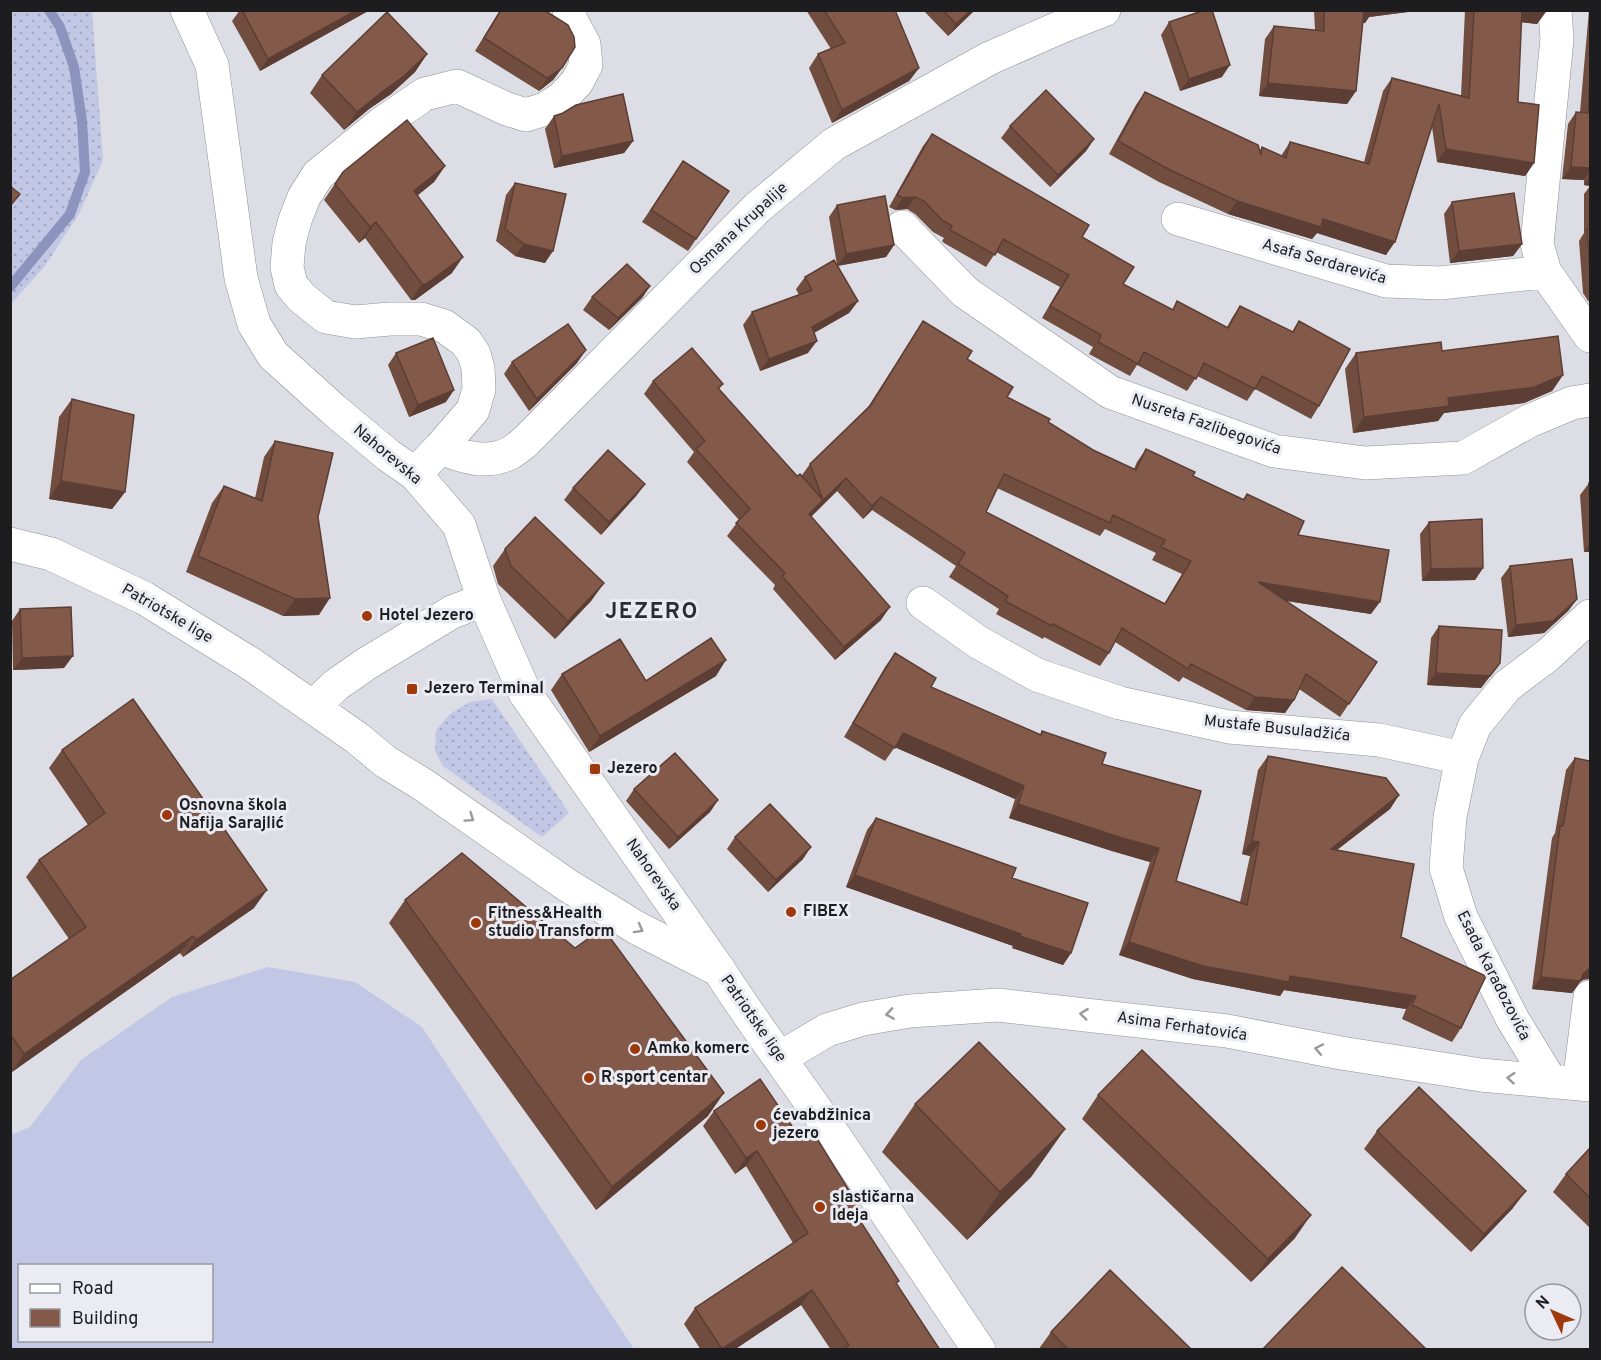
<svg xmlns="http://www.w3.org/2000/svg" width="1601" height="1360" font-family="Overpass,sans-serif">
<defs>
<pattern id="grass-dots" width="8" height="8" patternUnits="userSpaceOnUse" patternTransform="scale(1.5)"><rect width="8" height="8" fill="#c1c7e4"/><path d="M2 2h.1M6 6h.1" fill="none" stroke="#a5aac3" stroke-width="1.8" stroke-linecap="round"/></pattern>
</defs>
<rect width="100%" height="100%" fill="#dddee5"/>
<path fill="url(#grass-dots)" d="M 11,11 L 92,11 L 103,160 L 80,212 L 45,266 L 11,304 Z
M 492,699 L 569,813 L 542,837 L 443,766 L 435,751 L 436,730 L 450,714 L 470,702 Z"/>
<path fill="#c1c7e4" fill-rule="evenodd" d="M 268,967 L 355,982 L 422,1027 L 634,1349 L 11,1349 L 11,1135 L 30,1127 L 81,1060 L 172,997 ZM 20,1266 L 212,1266 L 212,1340 L 20,1340 Z"/>
<g fill="none" stroke-linecap="round" stroke-linejoin="round">
<path stroke="#8c93bc" stroke-width="10" d="M 10,287 L 70,214 L 85,172 L 82,121 L 74,67 L 60,27 L 49,10"/>
<g stroke="#909198" stroke-width="34">
<path id="minor" d="M 1555,10 L 1557,39 L 1537,244 L 1545,272 L 1590,336
M 1178,219 L 1386,281 L 1440,283 L 1545,272
M 902,227 L 965,292 L 1110,392 L 1274,451 L 1365,463 L 1463,458 L 1529,421 L 1572,403 L 1590,400
M 440,448 C 463,457 487,465 510,453 C 516,450 521,445 526,441 L 757,208 L 834,144 L 990,58 L 1063,26 L 1104,10
M 415,474 L 440,448 L 473,410 L 479,389 L 478,368 L 474,354 L 466,342 L 444,326 L 421,319 L 390,319 L 355,322 L 326,317 L 302,298 L 291,285 L 287,267 L 289,243 L 295,220 L 304,197 L 318,175 L 381,124 L 425,94 L 457,86 L 507,109 L 526,115 L 545,109 L 562,98 L 577,82 L 586,65 L 584,44 L 571,20 L 569,10
M 10,544 L 51,554 L 144,598 L 251,664 L 357,738 L 386,762 L 422,784 L 567,885 L 637,928 L 719,970
M 923,603 L 978,642 L 1037,675 L 1120,703 L 1229,727 L 1379,740 L 1462,758 L 1475,725 L 1507,686 L 1548,655 L 1590,616
M 313,707 L 336,685 L 366,664 L 452,612 L 484,600
M 1462,758 L 1450,817 L 1446,868 L 1461,917 L 1513,1020 L 1551,1082
M 780,1058 L 827,1030 L 863,1019 L 910,1011 L 998,1005 L 1227,1031 L 1341,1053 L 1481,1075 L 1590,1085
M 1579,1084 L 1590,997"/>
</g>
<g stroke="#909198" stroke-width="34">
<path id="tertiary" d="M 187,10 L 212,65 L 241,278 L 254,324 L 273,355 L 334,410 L 388,455 L 415,474 L 459,525 L 484,600 L 525,693 L 719,970 C 753,1023 790,1072 826,1124 C 877,1198 928,1274 979,1350"/>
</g>
<use href="#minor" stroke="#fff" stroke-width="33"/>
<use href="#tertiary" stroke="#fff" stroke-width="33"/>
</g>
<path fill="#714d40" fill-rule="evenodd" d="M 240,10 L 370,10 L 260,71 L 232,21 Z
M 500,10 L 544,10 L 562,68 L 553,80 L 539,91 L 475,51 Z
M 806,10 L 895,10 L 919,68 L 909,81 L 832,123 L 809,68 L 818,54 L 831,49 Z
M 923,10 L 975,10 L 948,36 Z
M 1314,10 L 1423,10 L 1369,17 L 1365,23 L 1363,23 L 1356,91 L 1347,104 L 1259,96 L 1265,39 L 1274,26 L 1315,30 Z
M 1465,10 L 1546,10 L 1537,24 L 1521,22 L 1518,102 L 1534,163 L 1525,176 L 1437,162 L 1432,127 L 1386,255 L 1317,233 L 1312,239 L 1228,214 L 1159,182 L 1109,154 L 1136,105 L 1145,92 L 1260,150 L 1262,147 L 1281,156 L 1290,142 L 1364,162 L 1383,91 L 1392,78 L 1461,96 Z
M 1589,10 L 1590,10 L 1590,301 L 1588,301 L 1583,293 L 1579,241 L 1584,233 L 1584,194 L 1590,186 L 1584,185 L 1584,180 L 1562,179 L 1568,124 L 1576,112 L 1580,112 Z
M 1169,22 L 1222,77 L 1180,91 L 1161,35 Z
M 427,54 L 415,72 L 391,94 L 369,109 L 344,130 L 310,93 L 322,75 Z
M 554,116 L 633,141 L 624,153 L 554,168 L 545,129 Z
M 1010,126 L 1094,139 L 1086,151 L 1050,187 L 1001,138 Z
M 932,134 L 1082,237 L 1123,284 L 1172,310 L 1177,301 L 1227,327 L 1232,318 L 1240,306 L 1292,332 L 1299,321 L 1319,406 L 1311,419 L 1255,389 L 1247,401 L 1197,376 L 1187,391 L 1137,365 L 1130,376 L 1089,354 L 1093,347 L 1042,318 L 1060,287 L 996,252 L 986,267 L 944,243 L 942,241 L 944,238 L 933,232 L 915,214 L 907,209 L 895,210 L 889,207 L 923,146 Z
M 683,161 L 729,191 L 688,251 L 642,222 Z
M 445,166 L 434,182 L 418,195 L 452,273 L 415,300 L 411,300 L 365,238 L 359,243 L 324,200 L 343,172 Z
M 515,183 L 545,263 L 515,256 L 496,241 L 506,195 Z
M 1452,202 L 1522,244 L 1513,256 L 1450,263 L 1444,214 Z
M 837,205 L 894,245 L 886,257 L 837,266 L 858,301 L 849,313 L 814,333 L 808,353 L 760,371 L 743,325 L 752,312 L 799,295 L 796,289 L 805,277 L 837,265 L 829,217 Z
M 650,286 L 642,298 L 609,330 L 583,310 L 592,297 Z
M 923,321 L 967,359 L 1007,397 L 1093,450 L 1134,469 L 1137,462 L 1146,449 L 1193,476 L 1243,499 L 1247,494 L 1298,535 L 1371,614 L 1286,601 L 1377,662 L 1340,717 L 1299,689 L 1294,700 L 1285,713 L 1246,710 L 1183,677 L 1179,682 L 1115,642 L 1109,653 L 1100,666 L 1044,637 L 1043,639 L 996,614 L 999,609 L 949,577 L 956,566 L 872,510 L 863,519 L 837,491 L 811,517 L 881,620 L 835,660 L 773,589 L 775,585 L 727,536 L 739,520 L 687,462 L 694,452 L 644,394 L 653,381 L 723,384 L 719,389 L 797,476 L 802,475 L 810,464 L 868,407 ZM 997,488 L 1100,536 L 1105,529 L 1156,553 L 1152,560 L 1182,574 L 1164,604 L 986,512 Z
M 1442,351 L 1563,375 L 1552,391 L 1524,403 L 1444,413 L 1438,421 L 1353,433 L 1345,369 L 1356,353 Z
M 396,353 L 446,402 L 409,417 L 388,365 Z
M 512,362 L 577,363 L 529,411 L 504,374 Z
M 72,399 L 125,492 L 112,509 L 49,499 L 59,417 Z
M 275,441 L 318,517 L 319,615 L 283,616 L 186,572 L 212,503 L 224,486 L 255,498 L 264,457 Z
M 1589,483 L 1590,483 L 1590,552 L 1584,552 L 1580,495 Z
M 645,484 L 636,496 L 601,535 L 564,500 L 573,488 Z
M 1429,522 L 1483,568 L 1475,580 L 1422,581 L 1420,534 Z
M 505,549 L 604,583 L 591,601 L 555,639 L 498,584 L 493,566 Z
M 1510,566 L 1577,599 L 1568,611 L 1544,633 L 1508,637 L 1501,578 Z
M 20,609 L 64,668 L 13,670 L 12,621 Z
M 1439,626 L 1500,663 L 1481,688 L 1427,685 L 1431,638 Z
M 895,653 L 931,687 L 1040,735 L 1042,731 L 1102,764 L 1201,791 L 1176,881 L 1240,902 L 1250,856 L 1242,854 L 1258,770 L 1268,756 L 1399,795 L 1390,809 L 1337,850 L 1401,937 L 1461,1028 L 1452,1042 L 1402,1019 L 1406,1009 L 1284,990 L 1280,996 L 1193,979 L 1119,955 L 1150,862 L 1112,851 L 1009,818 L 1015,799 L 895,747 L 885,761 L 844,737 L 885,667 Z
M 562,674 L 646,681 L 716,676 L 589,752 L 551,690 Z
M 62,750 L 254,908 L 183,957 L 180,953 L 12,1072 L 10,1070 L 10,980 L 69,939 L 26,877 L 39,860 L 88,825 L 49,768 Z
M 1575,758 L 1583,980 L 1580,982 L 1572,993 L 1532,989 L 1552,838 L 1555,833 L 1566,770 Z
M 634,789 L 718,800 L 710,812 L 669,849 L 626,801 Z
M 876,818 L 1012,878 L 1071,953 L 1063,965 L 1012,948 L 1013,946 L 846,887 L 867,830 Z
M 735,837 L 803,859 L 768,892 L 727,849 Z
M 405,900 L 708,1116 L 596,1210 L 389,923 Z
M 1098,1095 L 1295,1238 L 1251,1282 L 1082,1119 Z
M 915,1104 L 1065,1129 L 1031,1177 L 967,1240 L 882,1152 Z
M 714,1111 L 798,1135 L 861,1210 L 856,1216 L 897,1284 L 940,1350 L 831,1350 L 801,1305 L 734,1350 L 701,1350 L 684,1324 L 695,1308 L 793,1243 L 746,1166 L 735,1174 L 703,1126 Z
M 1377,1131 L 1513,1208 L 1471,1252 L 1364,1149 Z
M 1590,1148 L 1590,1228 L 1553,1192 L 1566,1174 Z
M 1051,1332 L 1192,1350 L 1038,1350 Z"/>
<path fill="#5c3e34" d="M 357,10 L 370,10 L 260,71 L 268,59 Z
M 971,10 L 975,10 L 948,36 L 956,24 Z
M 1364,10 L 1423,10 L 1369,17 L 1365,23 L 1355,23 Z
M 1520,10 L 1539,10 L 1546,12 L 1537,24 L 1513,21 Z
M 427,54 L 415,72 L 391,94 L 369,109 L 344,130 L 357,112 Z
M 1230,65 L 1222,77 L 1180,91 L 1189,79 Z
M 562,68 L 553,80 L 539,91 L 547,78 Z
M 919,68 L 909,81 L 832,123 L 842,110 Z
M 1268,83 L 1356,91 L 1347,104 L 1259,96 Z
M 1094,139 L 1086,151 L 1050,187 L 1058,175 Z
M 633,141 L 624,153 L 554,168 L 562,156 Z
M 1446,149 L 1534,163 L 1525,176 L 1437,162 Z
M 445,166 L 434,182 L 403,207 L 414,191 Z
M 1571,167 L 1590,168 L 1590,171 L 1584,180 L 1562,179 Z
M 1590,176 L 1590,186 L 1584,185 Z
M 915,197 L 907,209 L 895,210 L 903,198 Z
M 1237,201 L 1323,219 L 1395,242 L 1386,255 L 1317,233 L 1312,239 L 1228,214 Z
M 376,222 L 365,238 L 359,243 L 370,227 Z
M 524,244 L 553,251 L 545,263 L 515,256 Z
M 1522,244 L 1513,256 L 1450,263 L 1459,251 Z
M 894,245 L 886,257 L 837,266 L 846,254 Z
M 463,257 L 452,273 L 415,300 L 411,300 L 422,284 Z
M 650,286 L 642,298 L 609,330 L 618,318 Z
M 858,301 L 849,313 L 803,339 L 812,327 Z
M 817,341 L 808,353 L 760,371 L 769,359 Z
M 586,350 L 577,363 L 529,411 L 537,399 Z
M 1563,375 L 1552,391 L 1524,403 L 1444,413 L 1438,421 L 1353,433 L 1364,417 L 1448,398 Z
M 454,390 L 446,402 L 409,417 L 418,405 Z
M 846,478 L 837,491 L 800,527 L 809,514 Z
M 61,481 L 125,492 L 112,509 L 49,499 Z
M 645,484 L 636,496 L 601,535 L 609,522 Z
M 881,497 L 872,510 L 863,519 L 872,506 Z
M 1590,543 L 1590,552 L 1584,552 Z
M 1483,568 L 1475,580 L 1422,581 L 1431,569 Z
M 1258,582 L 1380,602 L 1371,614 L 1249,595 Z
M 604,583 L 591,601 L 555,639 L 568,621 Z
M 330,598 L 319,615 L 283,616 L 295,599 Z
M 1577,599 L 1568,611 L 1544,633 L 1508,637 L 1516,625 Z
M 890,607 L 881,620 L 835,660 L 844,647 Z
M 73,656 L 64,668 L 13,670 L 22,658 Z
M 726,660 L 716,676 L 589,752 L 600,736 Z
M 1500,663 L 1481,688 L 1427,685 L 1436,673 Z
M 1255,697 L 1294,700 L 1285,713 L 1246,710 Z
M 903,733 L 1024,786 L 1015,799 L 894,747 Z
M 1399,795 L 1390,809 L 1321,862 L 1331,849 Z
M 718,800 L 710,812 L 669,849 L 678,837 Z
M 1018,804 L 1159,848 L 1150,862 L 1112,851 L 1009,818 Z
M 1252,841 L 1259,842 L 1250,856 L 1242,854 Z
M 811,847 L 803,859 L 768,892 L 776,880 Z
M 855,875 L 1021,934 L 1013,946 L 846,887 Z
M 267,890 L 254,908 L 183,957 L 196,940 Z
M 193,936 L 180,953 L 12,1072 L 24,1054 Z
M 1020,936 L 1071,953 L 1063,965 L 1012,948 Z
M 1129,942 L 1290,976 L 1416,996 L 1406,1009 L 1284,990 L 1280,996 L 1193,979 L 1119,955 Z
M 1590,968 L 1590,979 L 1583,980 L 1580,982 L 1572,993 L 1532,989 L 1541,977 L 1584,973 Z
M 724,1093 L 708,1116 L 596,1210 L 612,1187 Z
M 1065,1129 L 1031,1177 L 967,1240 L 1000,1192 Z
M 757,1151 L 746,1166 L 735,1174 L 746,1158 Z
M 1526,1191 L 1513,1208 L 1471,1252 L 1484,1234 Z
M 1311,1215 L 1295,1238 L 1251,1282 L 1268,1259 Z
M 812,1290 L 801,1305 L 734,1350 L 722,1350 Z"/>
<path fill="#83594a" stroke="#5c3e34" stroke-width="1.5" fill-rule="evenodd" d="M 242,10 L 357,10 L 268,59 Z
M 501,10 L 544,10 L 568,25 L 574,37 L 575,47 L 562,68 L 547,78 L 484,38 Z
M 824,10 L 895,10 L 919,68 L 842,110 L 818,54 L 845,43 Z
M 943,10 L 971,10 L 956,24 Z
M 1205,10 L 1212,10 L 1230,65 L 1189,79 L 1169,22 Z
M 1324,10 L 1364,10 L 1356,91 L 1268,83 L 1274,26 L 1324,31 Z
M 1474,10 L 1522,10 L 1518,102 L 1539,105 L 1534,163 L 1446,149 L 1439,104 L 1395,242 L 1323,219 L 1321,227 L 1237,201 L 1168,169 L 1118,141 L 1145,92 L 1258,145 L 1261,155 L 1262,147 L 1286,158 L 1290,142 L 1369,164 L 1392,78 L 1469,98 Z
M 387,12 L 427,54 L 404,76 L 382,92 L 357,112 L 322,75 Z
M 1590,82 L 1590,168 L 1571,167 L 1576,112 L 1588,113 Z
M 1046,90 L 1094,139 L 1058,175 L 1010,126 Z
M 623,94 L 633,141 L 562,156 L 554,116 L 563,113 L 576,105 Z
M 407,120 L 445,166 L 414,191 L 463,257 L 426,284 L 422,284 L 376,222 L 370,227 L 335,184 L 343,172 Z
M 932,134 L 1089,225 L 1082,237 L 1134,267 L 1123,284 L 1173,310 L 1177,301 L 1228,328 L 1240,306 L 1293,332 L 1299,321 L 1350,349 L 1319,406 L 1262,376 L 1255,389 L 1204,363 L 1196,379 L 1144,352 L 1138,364 L 1098,342 L 1101,335 L 1050,306 L 1069,275 L 1003,239 L 995,255 L 952,231 L 950,229 L 952,226 L 942,220 L 924,201 L 915,197 L 903,198 L 897,195 Z
M 683,161 L 729,191 L 696,239 L 651,210 Z
M 515,183 L 566,194 L 553,251 L 524,244 L 505,229 Z
M 10,186 L 20,194 L 10,206 Z
M 1514,193 L 1522,244 L 1459,251 L 1452,202 Z
M 885,196 L 894,245 L 846,254 L 837,205 Z
M 1587,229 L 1590,229 L 1590,270 Z
M 834,260 L 858,301 L 812,327 L 817,341 L 769,359 L 752,312 L 812,290 L 805,277 Z
M 627,264 L 650,286 L 618,318 L 592,297 Z
M 923,321 L 972,351 L 967,359 L 1013,387 L 1007,397 L 1050,419 L 1048,422 L 1093,450 L 1136,470 L 1146,449 L 1195,472 L 1193,476 L 1244,500 L 1247,494 L 1304,521 L 1298,535 L 1389,550 L 1380,602 L 1258,582 L 1377,662 L 1349,704 L 1306,674 L 1294,700 L 1255,697 L 1191,664 L 1188,669 L 1122,628 L 1109,653 L 1053,624 L 1052,626 L 1005,601 L 1008,596 L 958,564 L 965,553 L 881,497 L 872,506 L 846,478 L 809,514 L 890,607 L 844,647 L 782,576 L 785,573 L 736,523 L 750,509 L 696,449 L 705,441 L 653,381 L 692,348 L 723,384 L 718,388 L 797,476 L 800,474 L 823,500 L 810,464 L 871,405 ZM 1004,474 L 1110,523 L 1113,515 L 1165,540 L 1161,547 L 1191,561 L 1165,604 L 986,512 Z
M 568,324 L 586,350 L 537,399 L 512,362 Z
M 1558,336 L 1563,375 L 1535,387 L 1448,398 L 1449,406 L 1364,417 L 1356,353 L 1441,342 L 1442,351 Z
M 433,338 L 454,390 L 418,405 L 396,353 Z
M 72,399 L 134,415 L 125,492 L 61,481 Z
M 275,441 L 333,453 L 318,517 L 330,598 L 295,599 L 198,556 L 224,486 L 262,501 Z
M 608,450 L 645,484 L 609,522 L 573,488 Z
M 1589,483 L 1590,483 L 1590,508 Z
M 535,517 L 604,583 L 568,621 L 511,566 L 505,549 Z
M 1482,519 L 1483,568 L 1431,569 L 1429,522 Z
M 1572,559 L 1577,599 L 1553,621 L 1516,625 L 1510,566 Z
M 71,607 L 73,656 L 22,658 L 20,609 Z
M 1439,626 L 1502,630 L 1500,663 L 1490,676 L 1436,673 Z
M 711,638 L 726,660 L 600,736 L 562,674 L 620,639 L 646,681 Z
M 895,653 L 936,678 L 931,687 L 1041,735 L 1042,731 L 1106,753 L 1102,764 L 1201,791 L 1176,881 L 1247,905 L 1259,842 L 1252,841 L 1268,756 L 1386,778 L 1399,795 L 1331,849 L 1414,864 L 1401,937 L 1486,976 L 1461,1028 L 1412,1005 L 1416,996 L 1290,976 L 1289,982 L 1203,966 L 1129,942 L 1159,848 L 1122,838 L 1018,804 L 1024,786 L 903,733 L 895,748 L 853,723 Z
M 133,699 L 267,890 L 196,940 L 193,936 L 24,1054 L 10,1034 L 10,980 L 86,927 L 39,860 L 105,813 L 62,750 Z
M 675,753 L 718,800 L 678,837 L 634,789 Z
M 1575,758 L 1590,761 L 1590,968 L 1584,973 L 1580,981 L 1541,977 L 1560,826 L 1563,826 Z
M 770,804 L 811,847 L 776,880 L 735,837 Z
M 876,818 L 1016,868 L 1012,878 L 1088,903 L 1071,953 L 1020,936 L 1021,934 L 855,875 Z
M 462,853 L 575,948 L 603,928 L 724,1093 L 612,1187 L 405,900 Z
M 979,1042 L 1065,1129 L 1000,1192 L 915,1104 Z
M 1142,1050 L 1311,1215 L 1268,1259 L 1098,1095 Z
M 760,1079 L 798,1135 L 810,1127 L 861,1210 L 855,1213 L 899,1281 L 896,1283 L 940,1350 L 842,1350 L 849,1345 L 812,1290 L 722,1349 L 695,1308 L 808,1233 L 757,1151 L 746,1158 L 714,1111 Z
M 1419,1087 L 1526,1191 L 1484,1234 L 1377,1131 Z
M 1590,1148 L 1590,1198 L 1566,1174 Z
M 1342,1267 L 1427,1350 L 1262,1350 Z
M 1110,1270 L 1192,1350 L 1069,1350 L 1051,1332 Z"/>
<defs><path id="oneway-chevron" d="M-2-3.5L2.5 0L-2 3.5" fill="none" stroke-width="1.6" stroke-linecap="round" stroke-linejoin="round" transform="scale(1.5)"/></defs>
<g stroke="#99999b">
<use href="#oneway-chevron" transform="translate(470 818) rotate(35)"/>
<use href="#oneway-chevron" transform="translate(639 929) rotate(29)"/>
<use href="#oneway-chevron" transform="translate(890 1014) rotate(171)"/>
<use href="#oneway-chevron" transform="translate(1084 1014) rotate(-173)"/>
<use href="#oneway-chevron" transform="translate(1319 1049) rotate(-169)"/>
<use href="#oneway-chevron" transform="translate(1511 1078) rotate(-175)"/>
</g>
<g fill="#9e390b" stroke="#eaebf3" stroke-width="2">
<circle cx="367" cy="616" r="6"/>
<rect x="406" y="683" width="12" height="12" rx="3"/>
<rect x="589" y="763" width="12" height="12" rx="3"/>
<circle cx="167" cy="815" r="6"/>
<circle cx="791" cy="912" r="6"/>
<circle cx="476" cy="923" r="6"/>
<circle cx="635" cy="1049" r="6"/>
<circle cx="589" cy="1078" r="6"/>
<circle cx="761" cy="1125" r="6"/>
<circle cx="820" cy="1207" r="6"/>
</g>
<g text-anchor="middle" dominant-baseline="central" stroke-width="6" stroke-linejoin="round" paint-order="stroke">
<g font-size="16" fill="#1d1d20" stroke="#eaebf3">
<text transform="translate(739 229) rotate(-43)">Osmana Krupalije</text>
<text transform="translate(1324 262) rotate(16)">Asafa Serdarevića</text>
<text transform="translate(1206 425) rotate(19)">Nusreta Fazlibegovića</text>
<text transform="translate(387 455) rotate(40)">Nahorevska</text>
<text transform="translate(167 614) rotate(30)">Patriotske lige</text>
<text transform="translate(1277 729) rotate(6)">Mustafe Busuladžića</text>
<text transform="translate(653 875) rotate(55)">Nahorevska</text>
<text transform="translate(1493 976) rotate(63)">Esada Karađozovića</text>
<text transform="translate(753 1019) rotate(55)">Patriotske lige</text>
<text transform="translate(1182 1027) rotate(8)">Asima Ferhatovića</text>
</g>
<g font-size="16" font-weight="bold" fill="#1d1d20" stroke="#eaebf3" text-anchor="start">
<text x="379" y="616">Hotel Jezero</text>
<text x="424" y="689">Jezero Terminal</text>
<text x="607" y="769">Jezero</text>
<text x="179" y="806">Osnovna škola<tspan x="179" dy="18">Nafija Sarajlić</tspan></text>
<text x="803" y="912">FIBEX</text>
<text x="488" y="914">Fitness&amp;Health<tspan x="488" dy="18">studio Transform</tspan></text>
<text x="647" y="1049">Amko komerc</text>
<text x="601" y="1078">R sport centar</text>
<text x="773" y="1116">ćevabdžinica<tspan x="773" dy="18">jezero</tspan></text>
<text x="832" y="1198">slastičarna<tspan x="832" dy="18">Ideja</tspan></text>
</g>
<g font-size="22" font-weight="bold" letter-spacing="1.5" fill="#2c2d33" stroke="#eaebf3">
<text x="652" y="612">JEZERO</text>
</g>
</g>
<rect width="1601" height="1360" fill="none" stroke="#1d1d20" stroke-width="24"/>
<rect x="18" y="1264" width="195" height="78" fill="#eaebf3" stroke="#98999f" stroke-width="1.5"/>
<rect x="30" y="1284" width="30" height="9" fill="#ffffff" stroke="#98999f" stroke-width="1.5"/>
<text x="72" y="1294" font-size="18" fill="#1d1d20">Road</text>
<rect x="30" y="1309" width="30" height="18" fill="#83594a" stroke="#98999f" stroke-width="1.5"/>
<text x="72" y="1324" font-size="18" fill="#1d1d20">Building</text>
<g transform="translate(1553 1312) rotate(314)"><circle r="28" fill="#eaebf3" stroke="#98999f" stroke-width="1.5"/>
<path d="M0-4.5L10 22L0 15L-10 22Z" fill="#9e390b"/>
<text y="-9" font-size="16" font-weight="bold" text-anchor="middle" fill="#1d1d20">N</text>
</g>
</svg>
